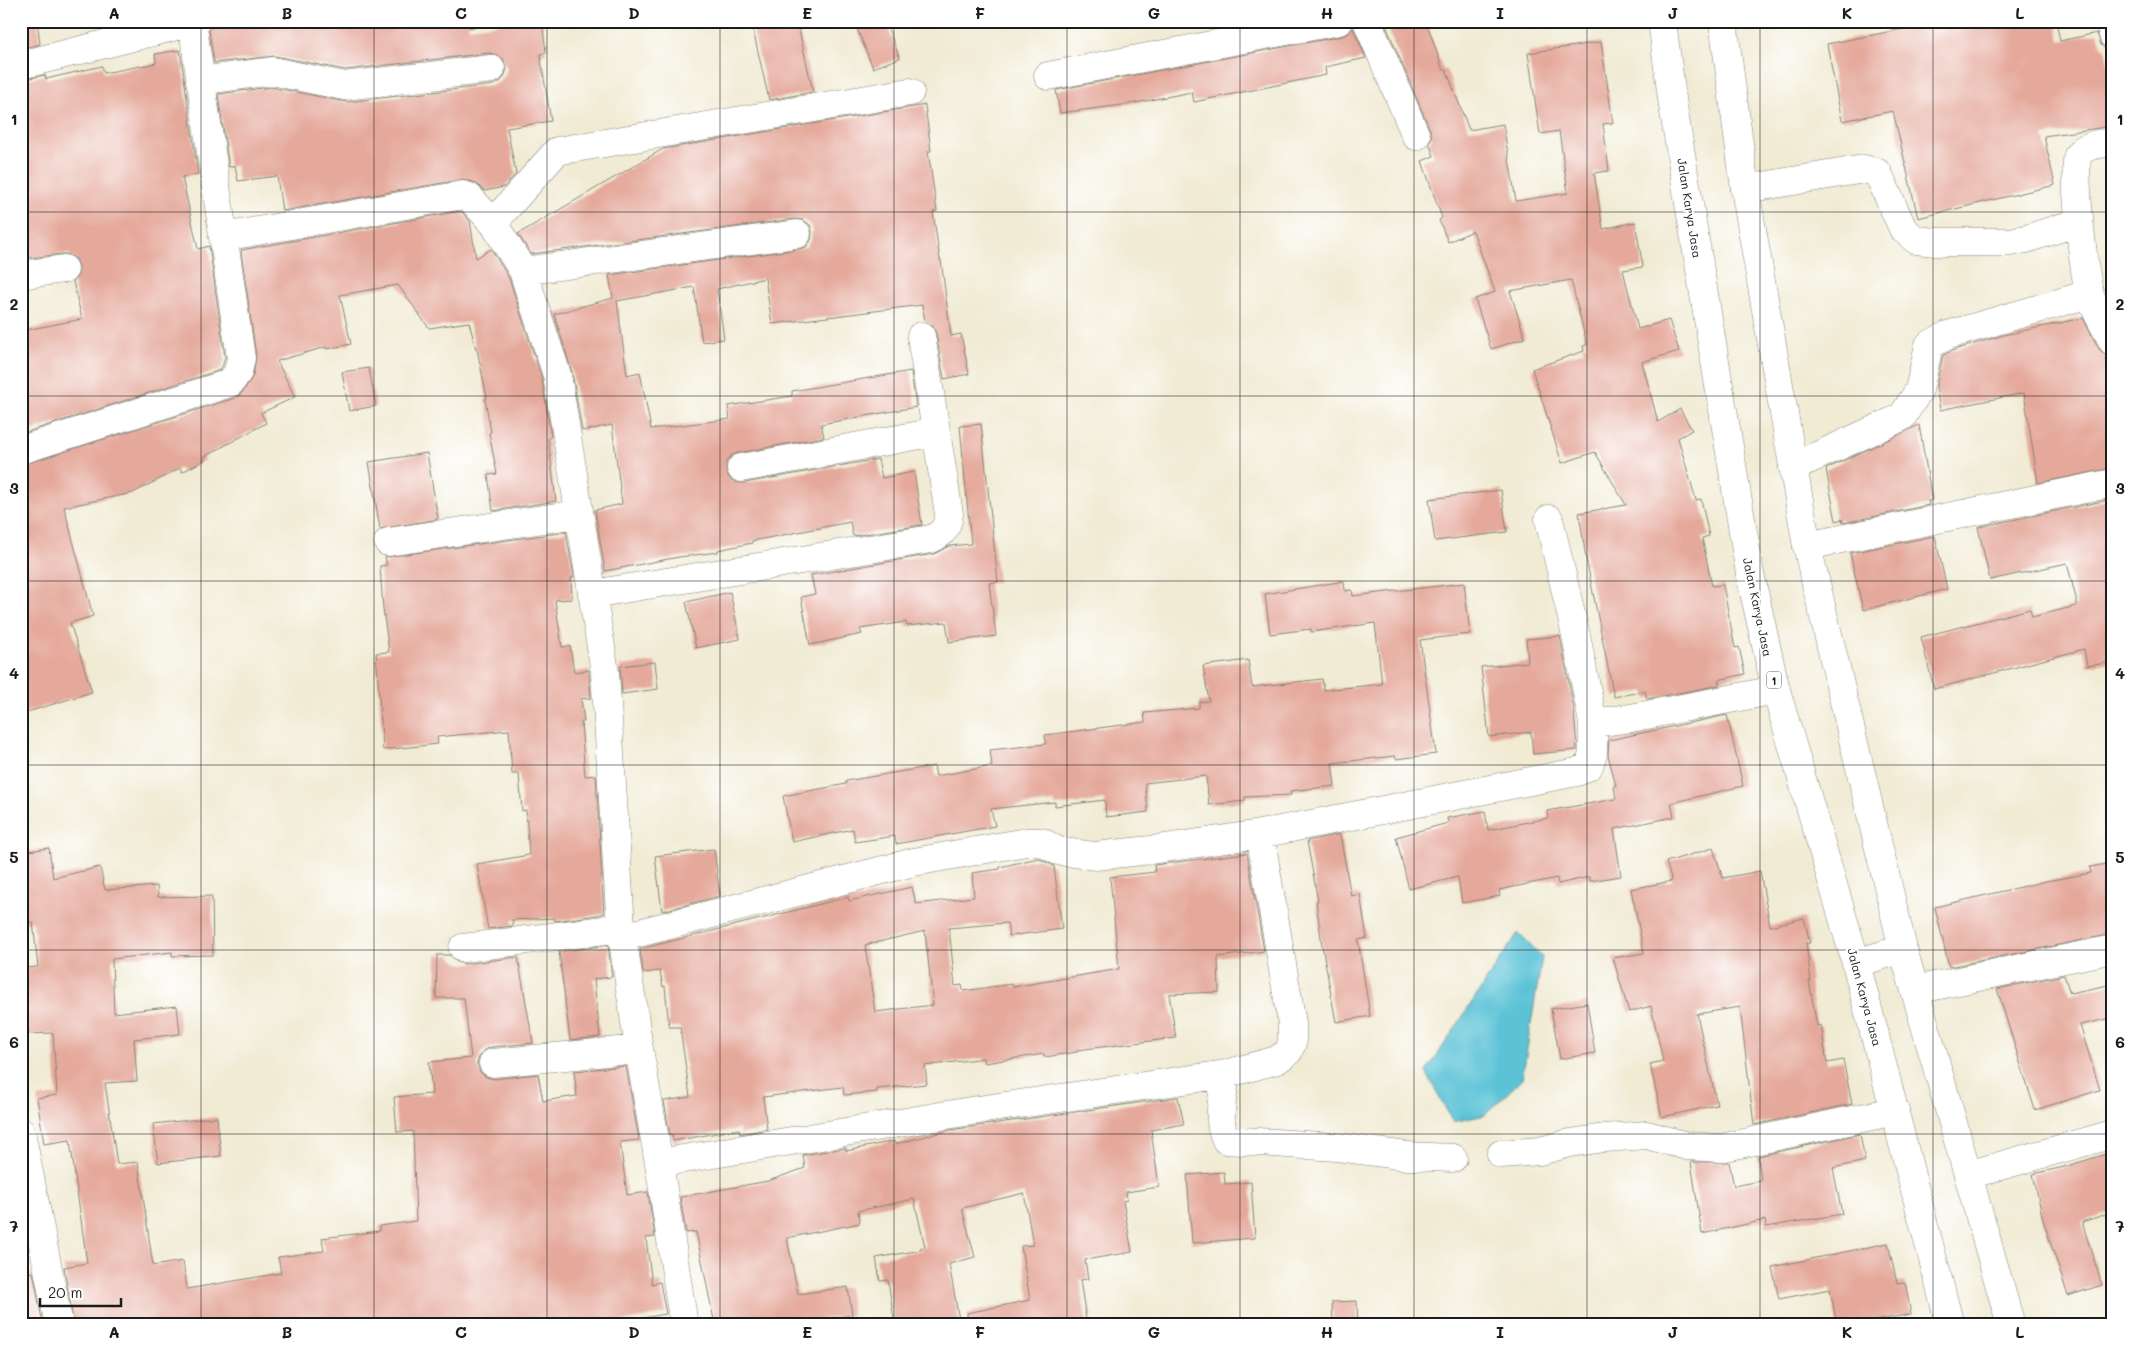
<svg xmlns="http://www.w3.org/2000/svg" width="2134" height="1346" font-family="Mali,sans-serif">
<rect width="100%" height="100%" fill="#fff"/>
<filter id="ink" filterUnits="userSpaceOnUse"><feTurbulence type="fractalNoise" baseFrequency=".02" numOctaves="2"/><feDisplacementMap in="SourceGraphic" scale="10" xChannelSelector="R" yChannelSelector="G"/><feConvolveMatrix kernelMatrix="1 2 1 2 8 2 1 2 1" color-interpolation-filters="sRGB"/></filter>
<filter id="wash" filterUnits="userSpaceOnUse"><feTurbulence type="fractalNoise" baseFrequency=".0096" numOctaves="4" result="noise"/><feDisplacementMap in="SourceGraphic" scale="20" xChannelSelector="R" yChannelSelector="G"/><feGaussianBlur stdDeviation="1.12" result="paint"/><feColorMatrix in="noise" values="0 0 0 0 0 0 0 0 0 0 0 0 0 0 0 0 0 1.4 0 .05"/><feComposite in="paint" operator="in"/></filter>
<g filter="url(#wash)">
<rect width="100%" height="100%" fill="#f1ebd4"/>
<path fill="#5bc3d7" stroke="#3c707a" d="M 1518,933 L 1542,957 L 1522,1079 L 1485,1115 L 1453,1122 L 1426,1072 Z"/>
<g id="blocks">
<path fill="#e5a99b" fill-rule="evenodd" d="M 21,21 L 37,21 L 40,44 L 21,49 Z
M 283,21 L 468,21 L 469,28 L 519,21 L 542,21 L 546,53 L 540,54 L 551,121 L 507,128 L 516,174 L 504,187 L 485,191 L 474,182 L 460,180 L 282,211 L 277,176 L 238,181 L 235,165 L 229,167 L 218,94 L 271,87 L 346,102 L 493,85 L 501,81 L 505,75 L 507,68 L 503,59 L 497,55 L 489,53 L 345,70 L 275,56 L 214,63 L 209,30 L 212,26 Z
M 751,21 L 797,21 L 813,92 L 769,100 Z
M 854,21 L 885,21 L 900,58 L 873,68 Z
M 1384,21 L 1426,21 L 1443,70 L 1446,69 L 1469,130 L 1503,124 L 1516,201 L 1568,193 L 1559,131 L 1540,134 L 1528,53 L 1601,42 L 1613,123 L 1603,124 L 1609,171 L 1594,173 L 1603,229 L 1635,222 L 1643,267 L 1623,270 L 1638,329 L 1669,320 L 1679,351 L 1642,362 L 1658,422 L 1680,409 L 1692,430 L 1678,438 L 1696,500 L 1701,499 L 1709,536 L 1702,538 L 1712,586 L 1723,585 L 1735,648 L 1739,647 L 1745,674 L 1718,680 L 1720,685 L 1647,699 L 1645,691 L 1614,697 L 1586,558 L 1579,513 L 1626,505 L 1595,452 L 1562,463 L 1532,369 L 1584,351 L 1583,346 L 1587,345 L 1571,280 L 1510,291 L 1525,338 L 1491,349 L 1475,299 L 1495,292 L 1473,231 L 1448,242 L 1439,220 L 1442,218 L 1422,161 L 1434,156 L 1429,143 L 1432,137 L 1430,130 Z
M 1943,21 L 2056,21 L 2060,41 L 2097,33 L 2101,45 L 2105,48 L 2113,85 L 2113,126 L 2044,136 L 2055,185 L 1918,218 L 1893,111 L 1842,121 L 1827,44 Z
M 1353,28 L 1366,58 L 1325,67 L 1326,75 L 1194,102 L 1192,92 L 1130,104 L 1060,113 L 1056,90 L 1342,36 L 1349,33 Z
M 180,50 L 198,174 L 182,177 L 198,249 L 209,246 L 225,357 L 223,365 L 220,370 L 21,434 L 21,331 L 82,319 L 73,282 L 79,274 L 79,266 L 76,259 L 69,254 L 62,254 L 21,259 L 21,80 L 45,75 L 46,79 L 102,66 L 104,73 L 156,63 L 155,54 Z
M 925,105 L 931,151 L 928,151 L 937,211 L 933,212 L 940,260 L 941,260 L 951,336 L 961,334 L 969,374 L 944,379 L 936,333 L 933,326 L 925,321 L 922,305 L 772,324 L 765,278 L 717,289 L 724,339 L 702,342 L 694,287 L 617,301 L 627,375 L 640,372 L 651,429 L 730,419 L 728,406 L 792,396 L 792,391 L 911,371 L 916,407 L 821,424 L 824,437 L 738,453 L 731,456 L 726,462 L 726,470 L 729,478 L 736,483 L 744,483 L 878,459 L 882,478 L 914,472 L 922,525 L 853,536 L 850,522 L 752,541 L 752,543 L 718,550 L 718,552 L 679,557 L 605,571 L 595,510 L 622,504 L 612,425 L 582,431 L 572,372 L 554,314 L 613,298 L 609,275 L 799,249 L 806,247 L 811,240 L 812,231 L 810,225 L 803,220 L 795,219 L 531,254 L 518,234 L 663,149 Z
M 461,211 L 470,221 L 476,258 L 491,249 L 509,278 L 542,379 L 551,437 L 548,438 L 556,501 L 493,511 L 488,475 L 497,474 L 489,433 L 491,432 L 485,399 L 487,398 L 477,349 L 476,349 L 469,322 L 429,328 L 398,285 L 340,295 L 351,344 L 327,349 L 326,347 L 277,361 L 295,397 L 261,413 L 266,423 L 204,457 L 205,460 L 182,472 L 180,468 L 133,493 L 64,507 L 93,616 L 70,623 L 92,692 L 21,714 L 21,465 L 235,398 L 242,393 L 253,376 L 256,356 L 241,250 Z
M 2083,318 L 2099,349 L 2106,356 L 2113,389 L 2113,468 L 2038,483 L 2024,393 L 1940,410 L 1936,387 L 1943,355 L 1954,350 L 2004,335 Z
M 369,368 L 376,406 L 349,411 L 342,372 Z
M 981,424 L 998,582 L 989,583 L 996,636 L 949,642 L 946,622 L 907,626 L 906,622 L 860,629 L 862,634 L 810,645 L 801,597 L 815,594 L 811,575 L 934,554 L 949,546 L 971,544 L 960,426 Z
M 1919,425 L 1932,500 L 1928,501 L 1929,505 L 1843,523 L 1842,519 L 1836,521 L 1826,469 Z
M 427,453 L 438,519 L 380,529 L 369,462 Z
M 1501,490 L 1507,532 L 1435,541 L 1429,499 Z
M 2113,499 L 2113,549 L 2106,551 L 2113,586 L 2113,662 L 2087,666 L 2084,649 L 1934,689 L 1921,637 L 2030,609 L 2032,617 L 2076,606 L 2076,598 L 2067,563 L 1990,580 L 1978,527 Z
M 566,532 L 574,577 L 571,578 L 572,599 L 555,600 L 562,647 L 570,646 L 574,672 L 589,670 L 589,674 L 591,698 L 581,699 L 584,722 L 581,722 L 585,776 L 596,775 L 604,914 L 555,921 L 554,918 L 512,920 L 513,926 L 488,929 L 477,864 L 529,855 L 526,810 L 522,811 L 519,774 L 512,774 L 509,730 L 437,737 L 438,744 L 383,750 L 376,653 L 389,652 L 383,609 L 380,566 L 387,565 L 385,557 Z
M 1935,536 L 1947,589 L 1863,610 L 1850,553 Z
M 1344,581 L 1345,591 L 1352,590 L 1353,596 L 1464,583 L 1470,634 L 1420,640 L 1436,754 L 1396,759 L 1395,756 L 1332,763 L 1335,786 L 1290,791 L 1291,795 L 1245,797 L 1245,801 L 1209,805 L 1206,776 L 1145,783 L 1148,812 L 1106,817 L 1105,800 L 1055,806 L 1055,802 L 991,809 L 995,826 L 896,844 L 895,836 L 855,842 L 853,829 L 792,842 L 783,796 L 846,784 L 846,781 L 934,766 L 936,776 L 992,766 L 990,750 L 1046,744 L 1045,735 L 1145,722 L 1144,713 L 1199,708 L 1199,702 L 1209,701 L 1203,666 L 1248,660 L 1252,687 L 1322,679 L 1324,690 L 1382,684 L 1375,623 L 1311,632 L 1311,629 L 1270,634 L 1265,594 Z
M 730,592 L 740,639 L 696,648 L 686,602 Z
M 1560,636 L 1574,709 L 1577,750 L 1533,754 L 1531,732 L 1489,737 L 1481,667 L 1528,662 L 1526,639 Z
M 655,662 L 658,689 L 622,694 L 620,666 Z
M 1727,715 L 1743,786 L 1671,803 L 1674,817 L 1614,829 L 1621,876 L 1590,881 L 1589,877 L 1558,884 L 1557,878 L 1499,890 L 1500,896 L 1462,903 L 1458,877 L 1409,889 L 1396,837 L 1448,823 L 1447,818 L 1485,811 L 1488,830 L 1548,818 L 1547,811 L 1616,799 L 1614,786 L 1616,786 L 1608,755 L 1609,740 Z
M 1340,834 L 1351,896 L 1360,894 L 1367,938 L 1358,940 L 1370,1016 L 1336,1022 L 1322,945 L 1316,901 L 1318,901 L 1307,841 Z
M 49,848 L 53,878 L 100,867 L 105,890 L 157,886 L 158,897 L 212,896 L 213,955 L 172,956 L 172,952 L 112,959 L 114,1013 L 177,1006 L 180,1034 L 134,1039 L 137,1081 L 105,1083 L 117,1164 L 138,1162 L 153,1266 L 183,1261 L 187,1289 L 281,1273 L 278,1257 L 324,1251 L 322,1238 L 380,1231 L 379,1226 L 416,1221 L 413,1131 L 397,1132 L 394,1097 L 432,1094 L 429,1062 L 471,1058 L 464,998 L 436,998 L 437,955 L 450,955 L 457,962 L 464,964 L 518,957 L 533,1043 L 492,1047 L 484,1050 L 479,1057 L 477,1064 L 480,1072 L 486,1077 L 494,1079 L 538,1074 L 543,1101 L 577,1096 L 574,1071 L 626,1066 L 639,1140 L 620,1142 L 627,1195 L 648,1192 L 655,1237 L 646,1238 L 652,1284 L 660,1282 L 666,1314 L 603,1325 L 74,1325 L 64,1267 L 87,1263 L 70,1140 L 44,1144 L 37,1098 L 57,1095 L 53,1033 L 26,1034 L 23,968 L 38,967 L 33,922 L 21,924 L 21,852 Z
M 1713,848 L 1723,878 L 1760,871 L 1770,926 L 1804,918 L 1810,943 L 1806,943 L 1811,981 L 1809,981 L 1817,1026 L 1821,1025 L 1827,1063 L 1843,1060 L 1852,1104 L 1754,1125 L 1740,1007 L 1697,1014 L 1717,1105 L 1662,1117 L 1650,1064 L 1663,1061 L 1651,1006 L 1629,1012 L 1613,958 L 1644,953 L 1631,889 L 1672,881 L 1666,862 Z
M 714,849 L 720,896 L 662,911 L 655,856 Z
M 1247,853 L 1264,951 L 1218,957 L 1219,992 L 1169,994 L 1176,1038 L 1077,1050 L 1077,1052 L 1045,1057 L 1044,1054 L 985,1063 L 984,1058 L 925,1066 L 927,1084 L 877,1089 L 877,1092 L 844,1095 L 843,1087 L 763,1097 L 767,1129 L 740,1134 L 739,1129 L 673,1141 L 672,1135 L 670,1135 L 664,1101 L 690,1097 L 680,1027 L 669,1027 L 665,986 L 663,987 L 660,971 L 643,973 L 640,949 L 848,897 L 849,901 L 912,887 L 916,904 L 974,897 L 972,873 L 1000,869 L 1000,867 L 1038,858 L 1054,866 L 1062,929 L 1009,936 L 1007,923 L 949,928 L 955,986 L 962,985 L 963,991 L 1012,984 L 1013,987 L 1119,969 L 1110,877 L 1155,872 L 1154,865 ZM 925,931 L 933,1005 L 875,1012 L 865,945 Z
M 2113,863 L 2113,934 L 1949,967 L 1935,907 L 2046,881 L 2091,873 L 2090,867 Z
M 608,945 L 612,977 L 594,979 L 600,1037 L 570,1040 L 559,952 Z
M 2064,975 L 2070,993 L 2113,984 L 2113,1018 L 2080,1025 L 2100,1090 L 2035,1110 L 1997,989 Z
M 1587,1003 L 1595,1053 L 1560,1059 L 1551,1009 Z
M 1178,1097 L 1184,1124 L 1151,1130 L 1159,1187 L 1126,1192 L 1127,1200 L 1123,1201 L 1132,1252 L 1085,1260 L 1088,1279 L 1080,1280 L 1087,1325 L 968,1325 L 967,1313 L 1030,1300 L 1021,1246 L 1033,1245 L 1024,1193 L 962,1208 L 975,1257 L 949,1264 L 960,1325 L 895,1325 L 888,1280 L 880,1281 L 876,1258 L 921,1250 L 920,1248 L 925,1247 L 914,1199 L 858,1211 L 860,1223 L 787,1238 L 798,1294 L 848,1287 L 852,1315 L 780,1325 L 715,1325 L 696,1232 L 686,1233 L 680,1197 L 768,1181 L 805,1168 L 803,1155 L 846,1148 L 846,1151 L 894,1141 L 895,1144 L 950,1130 Z
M 217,1117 L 221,1156 L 158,1163 L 153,1124 Z
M 1860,1134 L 1865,1161 L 1833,1168 L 1842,1214 L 1766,1227 L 1765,1220 L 1702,1234 L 1691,1162 L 1729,1162 L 1734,1186 L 1761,1181 L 1758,1156 Z
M 2113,1152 L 2113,1212 L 2082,1222 L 2102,1285 L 2068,1296 L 2043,1220 L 2033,1174 L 2064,1167 Z
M 1224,1172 L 1225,1184 L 1251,1182 L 1255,1238 L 1192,1243 L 1187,1175 Z
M 1888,1243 L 1897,1283 L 1905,1282 L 1911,1314 L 1854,1325 L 1837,1325 L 1830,1289 L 1779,1299 L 1772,1267 Z
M 33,1272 L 43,1325 L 21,1325 L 21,1274 Z
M 1357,1301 L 1358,1325 L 1333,1325 L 1332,1302 Z"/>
</g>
</g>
<g filter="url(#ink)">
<use href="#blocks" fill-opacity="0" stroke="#868478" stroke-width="1"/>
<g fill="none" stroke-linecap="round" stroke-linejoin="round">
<g stroke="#868478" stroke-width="29">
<path id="minor" d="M 1367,21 L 1416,136
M 2110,21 L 2113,35
M 21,65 L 197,21
M 1048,76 L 1339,21
M 200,81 L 272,71 L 344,86 L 491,69
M 2113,142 C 2102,144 2084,144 2078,155 C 2072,167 2084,278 2090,294 C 2095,311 2105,327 2113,342
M 1745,189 L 1864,169 L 1878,173 L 1903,229 L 1916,240 L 1936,242 L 2010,242 L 2026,239 L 2079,222
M 223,237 L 463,195 L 469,197 L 496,226
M 523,271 L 797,234
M 21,275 L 64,269
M 21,450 L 230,383 L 238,372 L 241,358 L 192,21
M 1793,467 L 1902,417 L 1919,390 L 1929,345 L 1948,335 L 2089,294
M 741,468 L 936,432
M 388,542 L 578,514
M 1807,546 L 2113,483
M 592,594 L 931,539 C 944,533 947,528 949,514 L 921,336
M 1593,723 L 1631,718 L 1776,690
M 623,937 L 914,862 L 1026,842 L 1042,842 L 1058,851 L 1095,856 L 1151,850 L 1260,834 L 1577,772 L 1589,766 L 1593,754 L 1593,723 L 1577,640 L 1549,519
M 463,948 L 621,928
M 1915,990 L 2113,949
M 493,1063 L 639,1049
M 1226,1074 C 1223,1096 1216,1120 1226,1140 L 1337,1147 L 1407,1156 L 1453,1158
M 1501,1154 L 1540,1151 L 1570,1143 L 1604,1138 L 1647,1135 L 1687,1146 L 1721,1148 L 1895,1111
M 659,1163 L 971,1111 L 1226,1074 L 1277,1060 L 1288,1052 L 1292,1043 L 1292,1023 L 1260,834
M 1968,1175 L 2113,1134
M 684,1325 L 659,1163 L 639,1049 L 621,928 L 605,672 L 557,375 L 523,271 L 497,229 L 497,222 L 501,214 L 557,151 L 910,92"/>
</g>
<g stroke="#868478" stroke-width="29">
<path id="tertiary" d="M 21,1132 L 59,1325"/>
</g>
<g stroke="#868478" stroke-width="29">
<path id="trunk" d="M 1662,21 L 1673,106 L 1750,574 L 1776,690 L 1856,963 L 1950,1325
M 1723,21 L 1745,189 L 1807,546 L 1903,949 L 2011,1325
M 1856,963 L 1903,949"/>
</g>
<use href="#minor" stroke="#fff" stroke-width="28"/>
<use href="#tertiary" stroke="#fff" stroke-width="28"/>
<use href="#trunk" stroke="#fff" stroke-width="28"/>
</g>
</g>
<path fill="none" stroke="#1c1c1c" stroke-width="1" stroke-opacity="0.55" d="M 201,21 L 201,1325M 374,21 L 374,1325M 547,21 L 547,1325M 720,21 L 720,1325M 894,21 L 894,1325M 1067,21 L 1067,1325M 1240,21 L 1240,1325M 1414,21 L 1414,1325M 1587,21 L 1587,1325M 1760,21 L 1760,1325M 1933,21 L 1933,1325M 21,212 L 2113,212M 21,396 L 2113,396M 21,581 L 2113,581M 21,765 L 2113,765M 21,950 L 2113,950M 21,1134 L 2113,1134"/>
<g text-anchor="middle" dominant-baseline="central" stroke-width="4.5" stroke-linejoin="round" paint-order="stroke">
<rect fill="#fff" stroke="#606060" stroke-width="1" x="1766.5" y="671.5" width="15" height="17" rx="4"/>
<g font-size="11" font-weight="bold" fill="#1c1c1c">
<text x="1774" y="680">1</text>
</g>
<g font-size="12" fill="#1c1c1c" stroke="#fff">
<text transform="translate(1690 208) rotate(81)">Jalan Karya Jasa</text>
<text transform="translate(1758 607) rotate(78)">Jalan Karya Jasa</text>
<text transform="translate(1865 997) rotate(75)">Jalan Karya Jasa</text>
</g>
</g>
<rect width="2134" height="1346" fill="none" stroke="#fff" stroke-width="55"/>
<path d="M40 1298v8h81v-8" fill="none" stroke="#1c1c1c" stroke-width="2.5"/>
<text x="48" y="1298" font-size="15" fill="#1c1c1c" stroke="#ffffff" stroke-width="4" paint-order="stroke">20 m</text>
<rect x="28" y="28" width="2078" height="1290" fill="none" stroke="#1c1c1c" stroke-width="2"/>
<g font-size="16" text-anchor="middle" font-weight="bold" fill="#1c1c1c">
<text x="114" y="19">A</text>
<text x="287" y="19">B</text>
<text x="461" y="19">C</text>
<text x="634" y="19">D</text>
<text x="807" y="19">E</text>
<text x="980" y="19">F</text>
<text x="1154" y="19">G</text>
<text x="1327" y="19">H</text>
<text x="1500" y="19">I</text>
<text x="1673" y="19">J</text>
<text x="1847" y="19">K</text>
<text x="2020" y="19">L</text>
<text x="14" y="125">1</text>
<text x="2120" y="125">1</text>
<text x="14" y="310">2</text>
<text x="2120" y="310">2</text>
<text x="14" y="494">3</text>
<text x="2120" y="494">3</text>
<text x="14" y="679">4</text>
<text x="2120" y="679">4</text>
<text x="14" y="863">5</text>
<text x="2120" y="863">5</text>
<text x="14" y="1048">6</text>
<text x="2120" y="1048">6</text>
<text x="14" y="1232">7</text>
<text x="2120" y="1232">7</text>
<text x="114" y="1338">A</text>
<text x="287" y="1338">B</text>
<text x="461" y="1338">C</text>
<text x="634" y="1338">D</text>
<text x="807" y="1338">E</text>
<text x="980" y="1338">F</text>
<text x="1154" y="1338">G</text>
<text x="1327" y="1338">H</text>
<text x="1500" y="1338">I</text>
<text x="1673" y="1338">J</text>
<text x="1847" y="1338">K</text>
<text x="2020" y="1338">L</text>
</g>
</svg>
